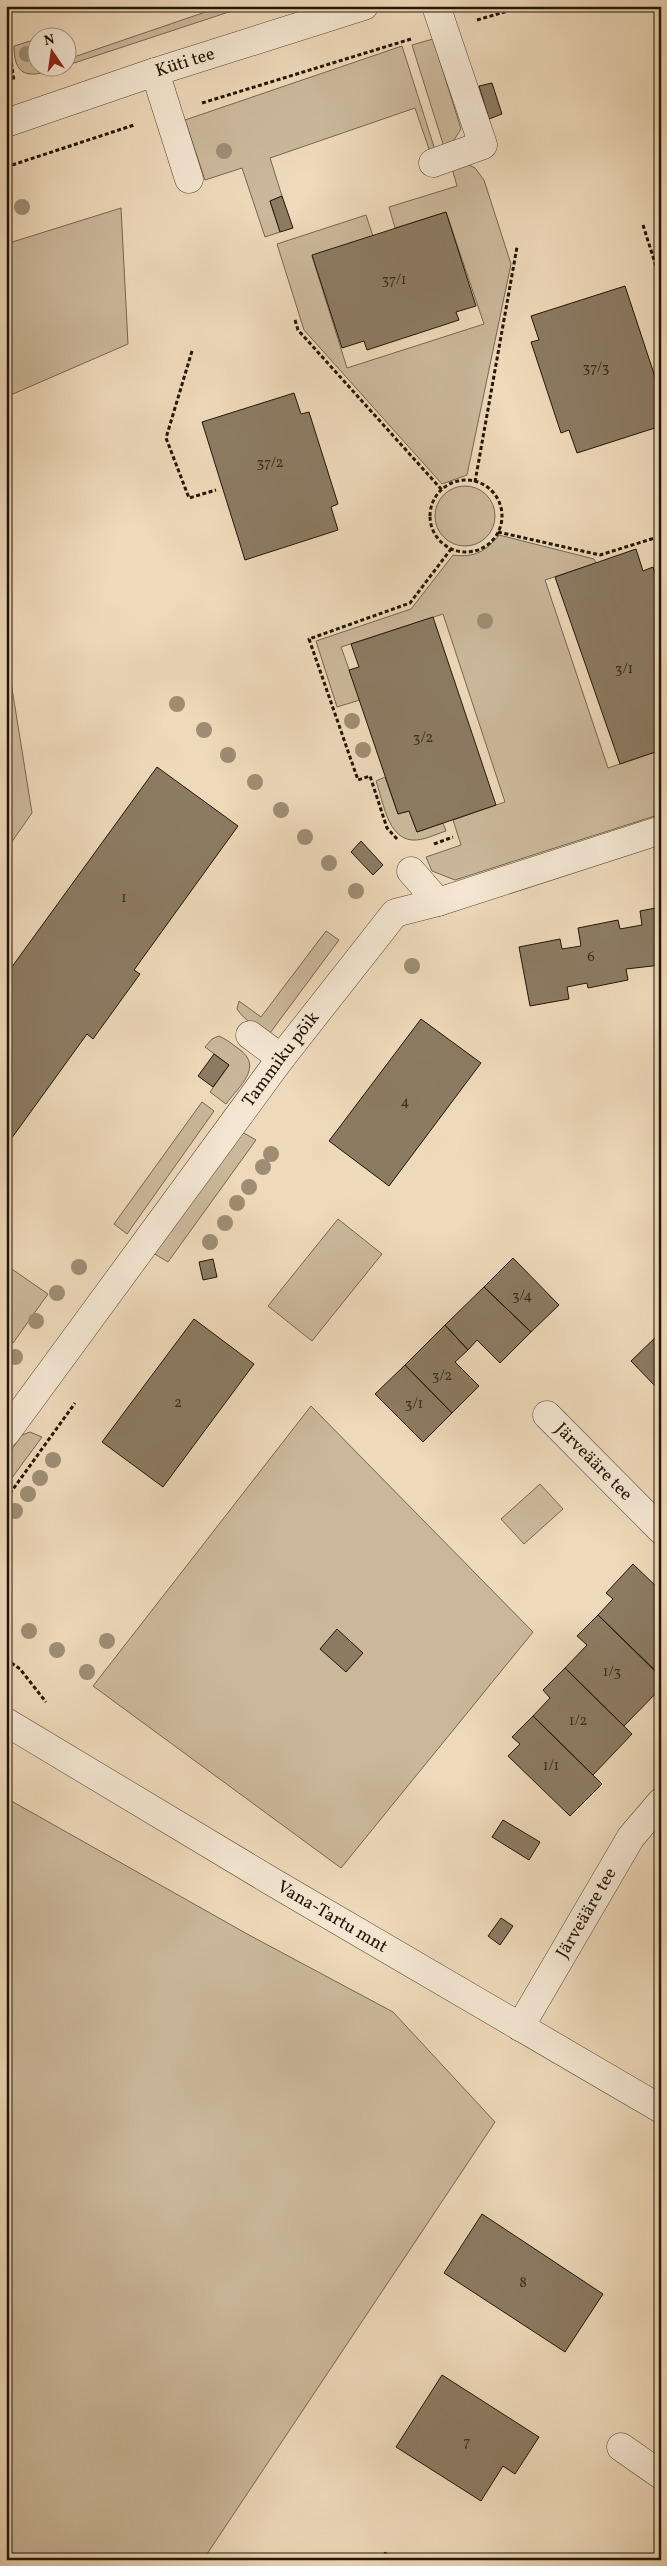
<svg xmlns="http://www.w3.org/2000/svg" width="667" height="2566" font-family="Vollkorn,serif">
<rect width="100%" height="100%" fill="#eed9ba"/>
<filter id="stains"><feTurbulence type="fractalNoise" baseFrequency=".004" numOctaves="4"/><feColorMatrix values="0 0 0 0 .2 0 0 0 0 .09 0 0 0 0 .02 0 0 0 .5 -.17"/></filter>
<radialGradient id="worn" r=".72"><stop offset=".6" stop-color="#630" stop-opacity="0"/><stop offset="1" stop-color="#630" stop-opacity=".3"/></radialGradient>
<path fill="#cbb89b" stroke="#766650" d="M 223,6 L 247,6 L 68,65 L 68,59 Z
M 37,39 L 38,68 L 59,68 C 34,76 14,82 14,46 Z
M 433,39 L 461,129 L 452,143 L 444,147 L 412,45 Z
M 402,46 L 435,150 L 430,152 L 415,108 L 270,158 L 282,196 L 270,201 L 280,232 L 265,237 L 242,168 L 205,180 L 185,120 Z
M 451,165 L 469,165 L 475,168 L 484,180 L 511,264 L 467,475 L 442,484 L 304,330 L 277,244 L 366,215 L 373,236 L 312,256 L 347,368 L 484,324 L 446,212 L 395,228 L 389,207 L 457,186 Z
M 121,208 L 128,344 L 6,397 L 6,244 Z
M435 516a30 30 0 1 1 60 0a30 30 0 1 1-60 0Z
M 499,535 L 594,559 L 596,563 L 545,580 L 608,768 L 661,750 L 661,814 L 455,880 L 432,871 L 426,857 L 461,845 L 453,820 L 505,802 L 443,614 L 341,647 L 360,700 L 337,707 L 316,641 L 411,609 L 453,555 C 474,558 487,551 499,535 Z
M 6,651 L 32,813 L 6,850 Z
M 385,777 L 398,814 L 409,811 L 417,832 L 443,823 L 446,831 C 436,834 423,841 412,840 C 387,838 383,800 376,781 Z
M 326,931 L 339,940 L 270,1033 C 258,1029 244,1020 237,1009 L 239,1001 L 261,1017 Z
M 219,1036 C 226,1039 232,1044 239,1049 C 264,1067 239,1086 226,1104 L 210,1092 L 229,1065 L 205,1047 L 212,1039 Z
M 202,1102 L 214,1111 L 127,1234 L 114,1224 Z
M 242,1132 L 256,1140 L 168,1262 L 153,1253 Z
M 338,1219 L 382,1254 L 312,1341 L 268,1306 Z
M 6,1265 L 48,1294 L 13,1343 L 6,1338 Z
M 311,1406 L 533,1632 L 341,1868 L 93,1686 Z
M 30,1432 L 42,1437 L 6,1486 L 6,1457 L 22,1435 Z
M 540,1484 L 563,1509 L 524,1544 L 501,1519 Z
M 6,1798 L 249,1935 L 393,2012 L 495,2122 L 203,2560 L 6,2560 Z"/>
<path fill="#8c7b63" stroke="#221505" d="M 492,83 L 502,114 L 489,119 L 479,86 Z
M 282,196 L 293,228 L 280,232 L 270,201 Z
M 446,212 L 476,306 L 456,312 L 459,320 L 367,350 L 364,341 L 342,348 L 312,255 Z
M 625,286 L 661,395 L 661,426 L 577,453 L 569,430 L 561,433 L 531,342 L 539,340 L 531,316 Z
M 294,393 L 301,414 L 309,412 L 338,504 L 331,507 L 338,530 L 245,560 L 202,422 Z
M 636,549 L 643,571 L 653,567 L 661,589 L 661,750 L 620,764 L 555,577 Z
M 433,617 L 496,805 L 417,832 L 409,811 L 398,814 L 349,670 L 359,667 L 351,644 Z
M 157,767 L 238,826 L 134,970 L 140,974 L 93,1039 L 87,1034 L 6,1146 L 6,975 Z
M 361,841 L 383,865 L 373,875 L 351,852 Z
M 661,907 L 661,965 L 626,969 L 628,980 L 588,988 L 587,983 L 567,987 L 569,999 L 530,1006 L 519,947 L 560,939 L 562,949 L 581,946 L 578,928 L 618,920 L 620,929 L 642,925 L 640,911 Z
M 421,1019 L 481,1063 L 389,1186 L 329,1141 Z
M 214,1054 L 229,1065 L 213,1087 L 198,1076 Z
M 513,1258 L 559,1305 L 531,1332 L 484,1287 Z
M 213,1259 L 217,1277 L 203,1280 L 199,1262 Z
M 484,1287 L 531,1332 L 500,1363 L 477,1340 L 468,1350 L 445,1325 Z
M 194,1319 L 254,1364 L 163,1487 L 102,1442 Z
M 445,1325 L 468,1350 L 455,1362 L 479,1386 L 452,1413 L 405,1365 Z
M 661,1332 L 661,1384 L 657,1388 L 631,1361 Z
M 405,1365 L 452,1413 L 423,1442 L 375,1394 Z
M 633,1564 L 661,1591 L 660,1676 L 598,1615 L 613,1599 L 606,1593 Z
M 598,1615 L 661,1676 L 661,1688 L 624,1726 L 565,1668 L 587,1645 L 577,1636 Z
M 337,1629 L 363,1653 L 346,1672 L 320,1649 Z
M 565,1668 L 632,1734 L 593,1775 L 533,1716 L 550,1698 L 543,1690 Z
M 533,1716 L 602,1784 L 570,1816 L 508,1756 L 520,1744 L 512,1737 Z
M 503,1820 L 540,1842 L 529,1860 L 492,1837 Z
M 501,1918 L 513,1926 L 500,1945 L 488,1936 Z
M 482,2214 L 603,2294 L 565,2352 L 444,2273 Z
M 442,2375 L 539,2437 L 515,2474 L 503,2466 L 481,2501 L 396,2447 Z
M 385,2552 L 396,2560 L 380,2560 Z"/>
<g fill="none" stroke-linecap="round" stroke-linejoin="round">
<g stroke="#554632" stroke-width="29">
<g id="minor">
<path d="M 155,72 L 189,179"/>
<path id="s1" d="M 6,123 L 155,72 L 364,6"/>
<path d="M 433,163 L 483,145 L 436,6"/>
<path d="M 411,871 L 438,902"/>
<path d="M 250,1035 L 281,1058"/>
<path id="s2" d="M 547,1415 L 661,1530"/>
<path id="s3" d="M 6,1433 L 281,1058 L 395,913 L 438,902 L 661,830"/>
<path id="s4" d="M 6,1722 L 276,1884 L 661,2109"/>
<path id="s5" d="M 520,2027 L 631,1837 L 661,1802"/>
<path d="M 621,2447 L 661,2475"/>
</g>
</g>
<path stroke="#221505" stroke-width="3" stroke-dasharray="4 2.5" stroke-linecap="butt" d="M 477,20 L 525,6
M 6,24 L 14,82
M 202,103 L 411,39
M 6,167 L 134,125
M 643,225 L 661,282
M 295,320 L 298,330 L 442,490
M 192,351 L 166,438 L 189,498 L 216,490
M 656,359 L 661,358
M430 516a36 36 0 1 1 72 0a36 36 0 1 1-72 0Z
M 475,482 L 517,247
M 498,532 L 600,555 L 661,536
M 397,839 L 387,828 L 370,776 L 358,780 L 309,639 L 410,603 L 451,549
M 434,844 L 453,837
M 6,1499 L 75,1403
M 6,1659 L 20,1669 L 46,1702"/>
<use href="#minor" stroke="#f4e6d2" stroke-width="28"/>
</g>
<g fill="#9e8d74">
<circle cx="27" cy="54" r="8"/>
<circle cx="224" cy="151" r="8"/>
<circle cx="22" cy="207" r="8"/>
<circle cx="485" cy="621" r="8"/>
<circle cx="177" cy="704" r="8"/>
<circle cx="352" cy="721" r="8"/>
<circle cx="204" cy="730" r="8"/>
<circle cx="363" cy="750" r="8"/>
<circle cx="228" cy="755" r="8"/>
<circle cx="255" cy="782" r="8"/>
<circle cx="281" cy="810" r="8"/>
<circle cx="305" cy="837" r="8"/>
<circle cx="329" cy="863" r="8"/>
<circle cx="356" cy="891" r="8"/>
<circle cx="412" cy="966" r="8"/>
<circle cx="271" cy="1154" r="8"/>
<circle cx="263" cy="1167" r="8"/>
<circle cx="249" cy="1187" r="8"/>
<circle cx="237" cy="1203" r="8"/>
<circle cx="225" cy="1223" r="8"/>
<circle cx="210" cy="1242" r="8"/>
<circle cx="79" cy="1267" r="8"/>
<circle cx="57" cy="1293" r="8"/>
<circle cx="36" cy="1321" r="8"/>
<circle cx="15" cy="1357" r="8"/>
<circle cx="53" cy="1460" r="8"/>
<circle cx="40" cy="1478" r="8"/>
<circle cx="28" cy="1494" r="8"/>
<circle cx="15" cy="1511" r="8"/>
<circle cx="29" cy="1631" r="8"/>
<circle cx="107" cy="1641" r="8"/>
<circle cx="57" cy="1650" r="8"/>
<circle cx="87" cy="1672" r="8"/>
</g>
<g text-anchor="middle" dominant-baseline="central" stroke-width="4.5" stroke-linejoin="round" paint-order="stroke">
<g font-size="15" fill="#3c2e1c">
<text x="394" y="280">37/1</text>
<text x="596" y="368">37/3</text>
<text x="270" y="463">37/2</text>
<text x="624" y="669">3/1</text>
<text x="423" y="738">3/2</text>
<text x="124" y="898">1</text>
<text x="591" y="957">6</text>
<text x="405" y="1102">4</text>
<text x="522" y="1296">3/4</text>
<text x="442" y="1376">3/2</text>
<text x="178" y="1403">2</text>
<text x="414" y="1404">3/1</text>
<text x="612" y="1672">1/3</text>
<text x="578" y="1721">1/2</text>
<text x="551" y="1766">1/1</text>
<text x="523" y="2283">8</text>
<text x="467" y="2442">7</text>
</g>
<g font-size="18" fill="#221505" stroke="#f4e6d2">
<text stroke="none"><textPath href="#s1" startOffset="189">Küti tee</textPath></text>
<text stroke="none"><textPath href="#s3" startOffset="464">Tammiku põik</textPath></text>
<text stroke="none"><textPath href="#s2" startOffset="66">Järveääre tee</textPath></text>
<text stroke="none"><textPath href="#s5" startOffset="132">Järveääre tee</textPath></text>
<text stroke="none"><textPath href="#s4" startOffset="380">Vana-Tartu mnt</textPath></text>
</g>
</g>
<rect width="667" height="2566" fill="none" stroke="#eed9ba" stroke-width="25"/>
<rect x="8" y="8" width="652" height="2551" fill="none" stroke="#221505" stroke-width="2.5"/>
<rect x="12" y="12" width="642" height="2541" fill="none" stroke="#221505"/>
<g transform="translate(52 52) rotate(347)"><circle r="24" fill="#f4e6d2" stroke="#a09280"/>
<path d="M0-4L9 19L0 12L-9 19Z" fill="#8f2418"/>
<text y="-8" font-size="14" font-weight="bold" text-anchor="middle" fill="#221505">N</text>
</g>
<rect width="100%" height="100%" filter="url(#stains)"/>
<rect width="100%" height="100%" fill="url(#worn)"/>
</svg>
